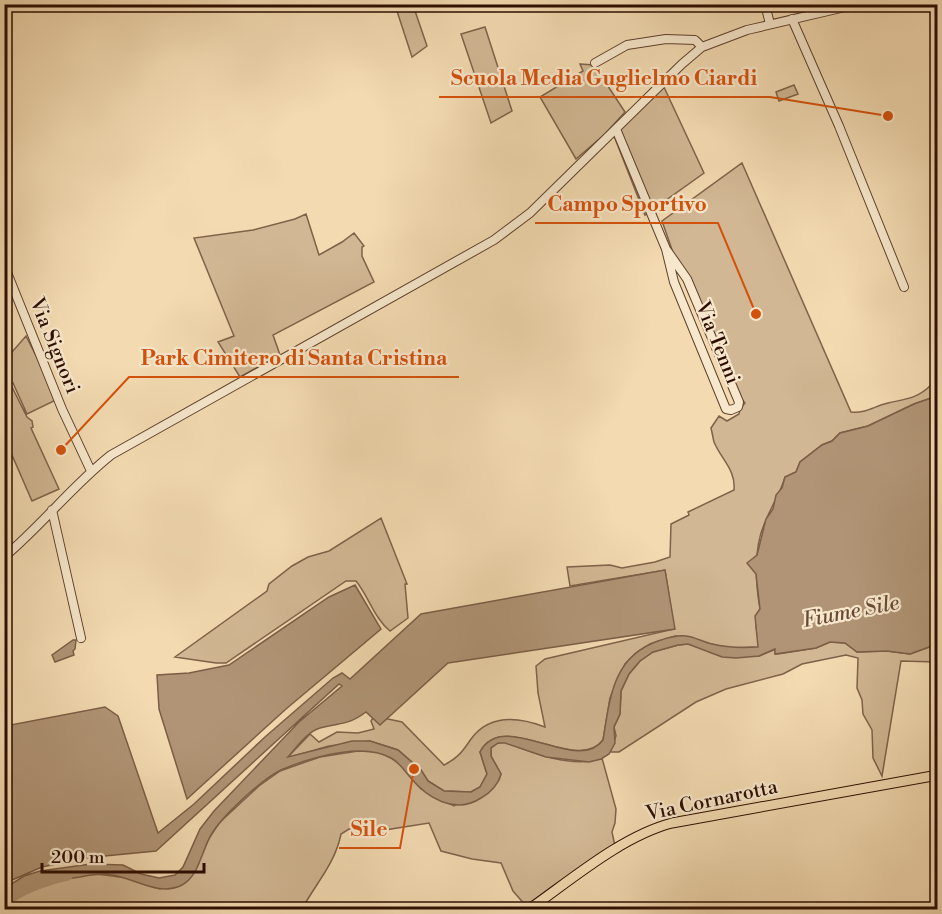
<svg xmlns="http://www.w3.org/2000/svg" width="942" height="914" font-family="'Libre Bodoni',serif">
<rect width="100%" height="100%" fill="#f3dab1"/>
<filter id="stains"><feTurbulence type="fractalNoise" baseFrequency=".00333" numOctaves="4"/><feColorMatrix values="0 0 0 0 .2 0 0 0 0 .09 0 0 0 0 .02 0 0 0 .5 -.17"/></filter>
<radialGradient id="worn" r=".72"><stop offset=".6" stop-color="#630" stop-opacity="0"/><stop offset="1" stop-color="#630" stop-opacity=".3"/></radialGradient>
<path fill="#d1b793" stroke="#7f624a" stroke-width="1.5" d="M 395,5 L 413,5 L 427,46 L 412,57 Z
M 485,27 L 512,111 L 491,123 L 461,34 Z
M 580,64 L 594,65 L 625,112 L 605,134 L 576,159 L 540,97 L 583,71 Z
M 663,85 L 704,173 L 645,215 L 614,136 Z
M 794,85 L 798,94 L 779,101 L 776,92 Z
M 742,163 L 851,412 C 864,414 875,406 888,403 C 905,399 917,399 931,385 L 931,381 L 937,380 L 937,396 L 914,404 L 868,426 L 840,433 L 832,441 L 822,445 L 800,462 L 796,472 L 785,477 C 781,492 772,505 766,520 C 753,547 755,580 760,609 C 752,621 758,633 759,647 L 729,648 L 675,636 L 650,644 L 636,653 L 625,664 L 610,698 L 603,740 C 577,775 502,708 480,752 L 487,774 L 480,787 L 471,792 L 444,791 L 428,781 L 421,770 L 398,750 L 370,741 L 329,746 L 287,758 L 310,734 L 319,742 L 337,732 L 358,733 L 374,729 L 371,721 L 374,716 L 402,722 L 444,765 C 458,758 463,751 471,739 C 490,713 519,717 545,727 L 538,693 L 536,666 L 545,659 L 674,629 L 665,570 L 570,586 L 567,567 L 610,565 L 622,568 L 655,562 L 670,557 L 671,524 L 689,515 L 688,512 L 734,490 C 736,470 721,459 714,442 C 713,438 712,432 711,428 L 719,416 L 727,421 L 739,414 L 740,409 L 745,403 L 739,396 L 677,264 L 662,221 Z
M 306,214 L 319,255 L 342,242 L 354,233 L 364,246 L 362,247 L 362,256 L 374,282 L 273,335 L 280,355 L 240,377 L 218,342 L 234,336 L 194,238 L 253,230 L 295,219 Z
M 26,336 L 58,399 L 27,414 L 13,383 L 5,387 L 5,360 Z
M 11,385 L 27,417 L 32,421 L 33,427 L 31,428 L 59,489 L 32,501 L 5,439 L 5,388 Z
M 381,518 L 407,584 L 405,584 L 408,618 L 390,631 C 374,618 369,597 356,581 L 346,581 L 226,663 L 216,663 L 175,657 L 267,591 L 269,584 L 292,566 L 308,557 L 329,551 Z
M 830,642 L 845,643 L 857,652 L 887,651 L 910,654 L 932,646 L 937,654 L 937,662 L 901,661 L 882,776 L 873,758 L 872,730 L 863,714 L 862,700 L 857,688 L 858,658 L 846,655 L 802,664 L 783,674 L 726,689 L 696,702 L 619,752 L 610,752 L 616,736 L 614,727 L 620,714 L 621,691 L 629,674 L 640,661 L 653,652 L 678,645 L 688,644 L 704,649 L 759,656 L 776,649 L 775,654 L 778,654 L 816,648 Z
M 505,742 C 532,753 573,769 602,758 L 616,809 L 615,823 L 612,832 L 615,846 L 527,907 L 513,891 L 501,863 L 472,859 L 441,851 L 429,823 L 385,830 L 385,834 L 349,829 L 341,834 C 335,864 316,883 302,909 L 5,910 L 4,903 L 32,886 L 46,880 L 97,874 L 127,878 L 160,889 L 197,866 L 206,843 L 219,823 L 259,786 L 280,771 L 320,757 L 358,751 L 378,752 L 391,758 L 400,764 L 421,789 L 454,806 L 499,780 L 501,774 L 491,756 L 491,748 L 498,743 Z"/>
<path fill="#b09475" stroke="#7c5e47" stroke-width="1.5" d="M 937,396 L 937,654 L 932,646 L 910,654 L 887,651 L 857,652 L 845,643 L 830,642 L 816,648 L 775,654 L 775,649 L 759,656 L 736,658 L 722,657 L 688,644 L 678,645 L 653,652 L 640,661 L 629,674 L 621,691 L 620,714 L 614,727 L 615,743 L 609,754 L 601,759 L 589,762 L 546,757 L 505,743 L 498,743 L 491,748 L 491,756 L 501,774 C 498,785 490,793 481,798 C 455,815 427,798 410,777 C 404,770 399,762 391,758 C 382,753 371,751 360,751 C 335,751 304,760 281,770 C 261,780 222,816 211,835 C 202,850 199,876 182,885 C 159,897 135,878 112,875 C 101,873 91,875 80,877 C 45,882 35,881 5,903 L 5,888 L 24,876 L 40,871 L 91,864 L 123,865 L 141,874 L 159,878 L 175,875 L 183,867 L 200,829 L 214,811 L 299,722 L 342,686 L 339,684 L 156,851 L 84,858 L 42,867 L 5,883 L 5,726 L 105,707 L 118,716 L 158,833 L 194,804 L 265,737 L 333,678 L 342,673 L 350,679 L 421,614 L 665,570 L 675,629 L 448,663 L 380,725 L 366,712 C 347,726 341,722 320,728 C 308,731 296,748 288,757 L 352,741 L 370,741 L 398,750 L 421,770 L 428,781 L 444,791 L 471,792 L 480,787 L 487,774 L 480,752 C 503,707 577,776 603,740 C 610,699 612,657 658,641 C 667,638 676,635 686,636 C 695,637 703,642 712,644 C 728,648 742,648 758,647 L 755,616 L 760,609 L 756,574 L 747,563 L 757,555 L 766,519 L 773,509 L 776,495 L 782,488 L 785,477 L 796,472 L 800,462 L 822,445 L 832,441 L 840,433 L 868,426 L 914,404 Z
M 355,585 L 381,629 L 286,709 L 187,799 L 159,709 L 157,675 L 189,673 L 229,665 L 329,597 Z
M 73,640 L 76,640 L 75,649 L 73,651 L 74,655 L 55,662 L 52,655 Z"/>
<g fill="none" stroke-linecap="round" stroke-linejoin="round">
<path stroke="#b09475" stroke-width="9" d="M 4,903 C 23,889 45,881 68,876"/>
<g stroke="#5e402d" stroke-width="10">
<path id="minor" d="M 765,4 L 770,24
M 792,19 L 839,126 L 904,287
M 935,40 L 938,39
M 595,63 L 627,45 L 666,39 L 695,40 L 702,47
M 616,129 L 666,249 L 674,282 L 726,409 L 731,410 L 738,407 L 739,402 L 687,279 L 666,249
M 4,265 L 62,409 L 91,471
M 52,510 L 81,638
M 4,557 C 42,525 72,486 111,455 L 494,240 L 530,213 L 682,64 L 702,47 L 747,30 L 858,4"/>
</g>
<g stroke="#2d0d01" stroke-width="11">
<path id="major" d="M 528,910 C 571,880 622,836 672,823 L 938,775"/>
</g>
<use href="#minor" stroke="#f7e7cc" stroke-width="8"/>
<use href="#major" stroke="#f3dab1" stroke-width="9"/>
</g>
<g text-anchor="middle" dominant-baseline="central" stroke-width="4.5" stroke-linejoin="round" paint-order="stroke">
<g font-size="20" fill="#2d0d01" stroke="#f7e7cc">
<text transform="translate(717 343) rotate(68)">Via Tenni</text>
<text transform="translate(54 346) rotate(68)">Via Signori</text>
<text transform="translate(712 801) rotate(-12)">Via Cornarotta</text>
</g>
<g font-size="21" font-style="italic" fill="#684a35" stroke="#f7e7cc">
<text transform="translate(851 612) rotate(-11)">Fiume Sile</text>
</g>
</g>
<path fill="none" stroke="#d5510b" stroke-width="2" d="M888 116L770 97H439M756 314L718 223H535M61 450L129 377H459M414 769L400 848H339"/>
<g fill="#d5510b" stroke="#f7e7cc" stroke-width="2">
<circle cx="888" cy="116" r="6"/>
<circle cx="756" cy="314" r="6"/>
<circle cx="61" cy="450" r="6"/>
<circle cx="414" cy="769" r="6"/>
</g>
<g font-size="21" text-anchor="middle" font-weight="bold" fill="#d5510b" stroke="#f7e7cc" stroke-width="4.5" stroke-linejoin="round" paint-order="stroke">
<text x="604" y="85">Scuola Media Guglielmo Ciardi</text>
<text x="627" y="211">Campo Sportivo</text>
<text x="294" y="365">Park Cimitero di Santa Cristina</text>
<text x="369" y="836">Sile</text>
</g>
<rect width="942" height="914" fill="none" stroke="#f3dab1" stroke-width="24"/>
<rect x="6" y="6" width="930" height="902" fill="none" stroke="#2d0d01" stroke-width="3"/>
<rect x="12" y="12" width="918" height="890" fill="none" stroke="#2d0d01" stroke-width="1.5"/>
<path d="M42 863v9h162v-9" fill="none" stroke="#2d0d01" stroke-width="3"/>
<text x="51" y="863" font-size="18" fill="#2d0d01" stroke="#f7e7cc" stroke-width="4.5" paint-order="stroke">200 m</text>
<rect width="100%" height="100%" filter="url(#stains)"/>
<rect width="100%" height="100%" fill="url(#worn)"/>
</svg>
